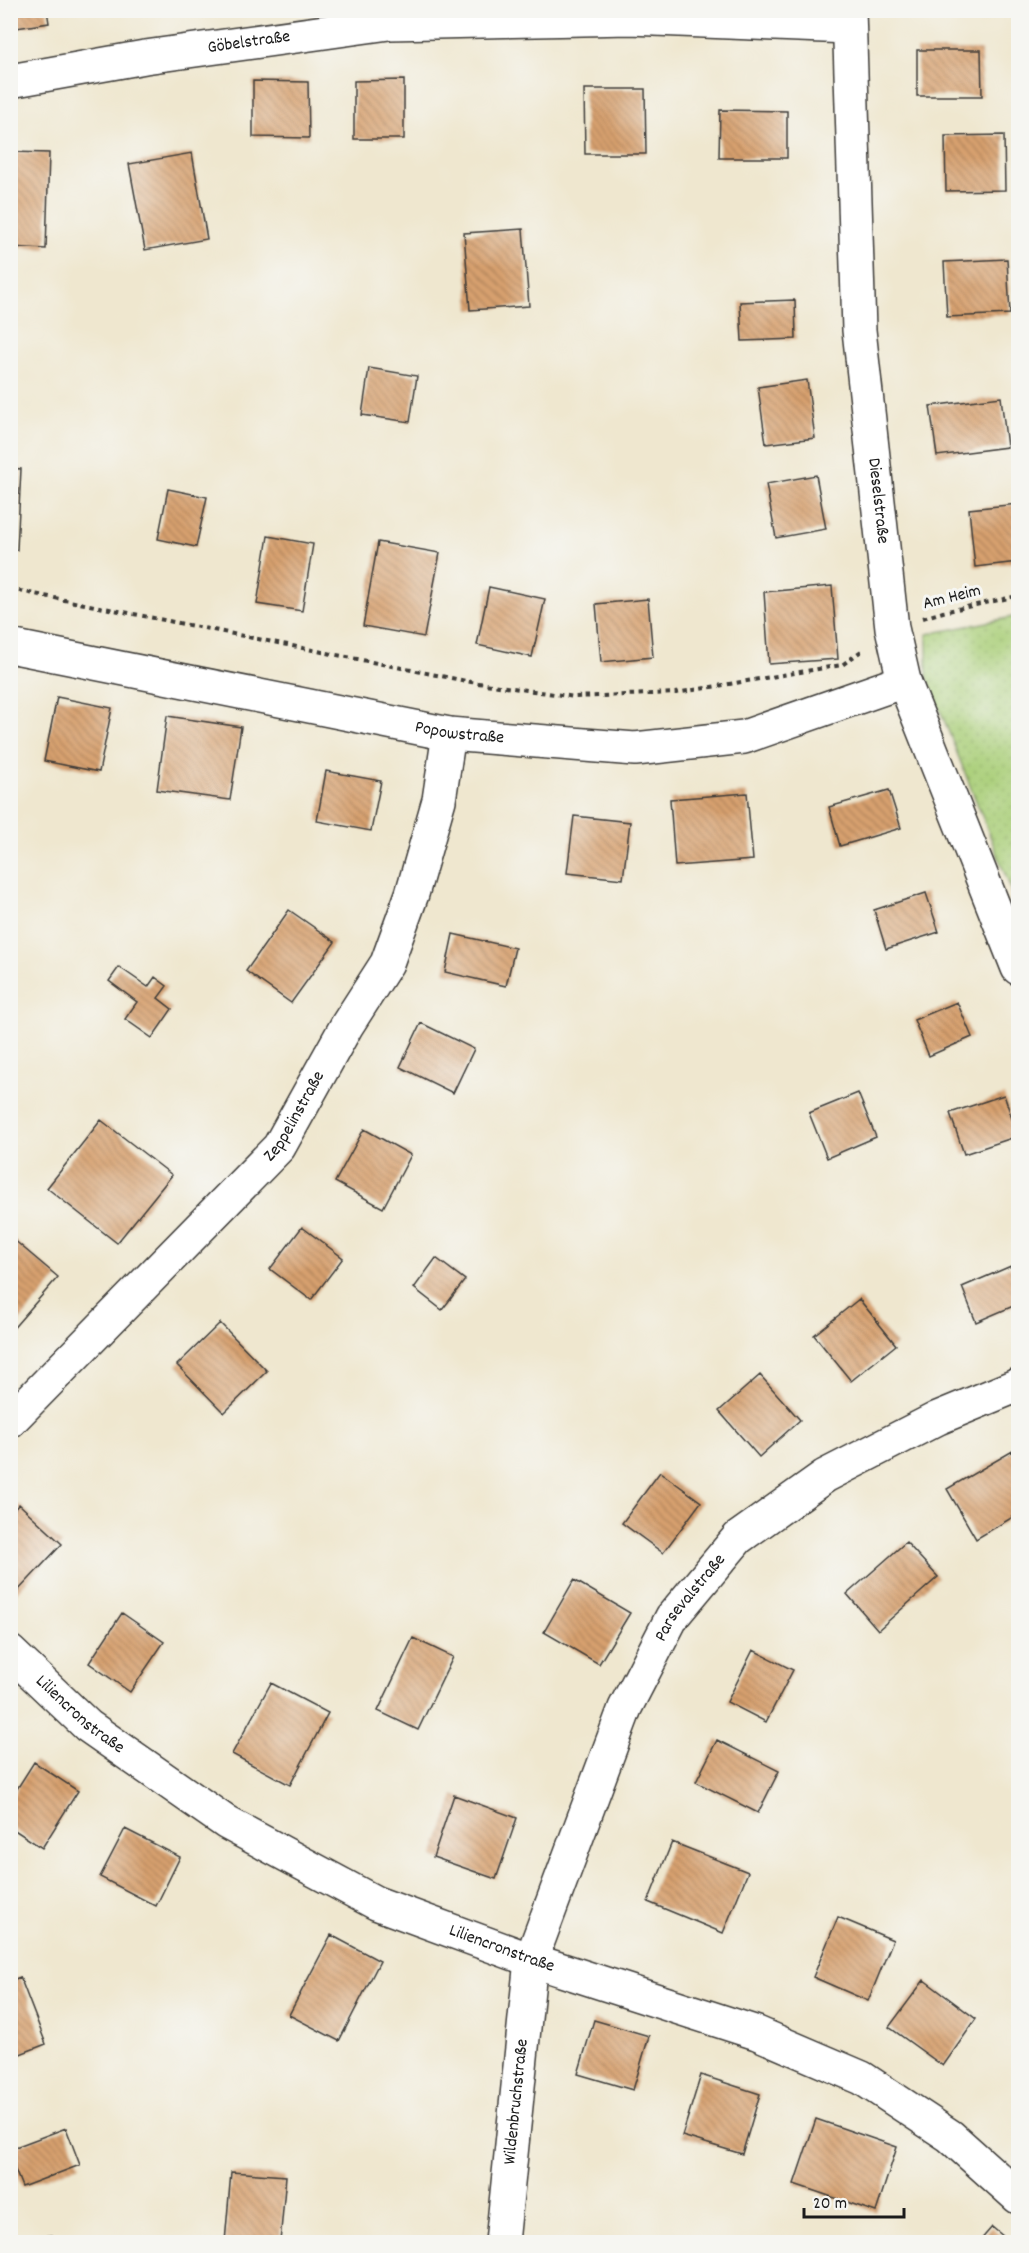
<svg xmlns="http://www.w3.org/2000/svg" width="1029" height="2253" font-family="Dekko,sans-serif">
<defs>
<pattern id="park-dots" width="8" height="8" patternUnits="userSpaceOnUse" patternTransform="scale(1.5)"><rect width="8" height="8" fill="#aacf79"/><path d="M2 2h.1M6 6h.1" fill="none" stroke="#92b168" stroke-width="1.8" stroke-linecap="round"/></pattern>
<pattern id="building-back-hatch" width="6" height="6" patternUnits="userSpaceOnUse" patternTransform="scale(1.5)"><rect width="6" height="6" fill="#d7a06e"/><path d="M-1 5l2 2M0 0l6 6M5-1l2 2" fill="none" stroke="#ae825a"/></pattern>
</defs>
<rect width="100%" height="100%" fill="#f6f6f2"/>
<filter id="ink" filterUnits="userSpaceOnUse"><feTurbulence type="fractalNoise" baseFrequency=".0167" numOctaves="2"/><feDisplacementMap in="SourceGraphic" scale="12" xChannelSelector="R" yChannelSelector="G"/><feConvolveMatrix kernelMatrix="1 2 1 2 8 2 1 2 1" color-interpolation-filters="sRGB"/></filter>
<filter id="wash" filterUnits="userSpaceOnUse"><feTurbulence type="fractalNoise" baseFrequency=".008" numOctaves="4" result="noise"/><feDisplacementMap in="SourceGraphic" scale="24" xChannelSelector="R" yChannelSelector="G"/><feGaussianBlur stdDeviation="1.35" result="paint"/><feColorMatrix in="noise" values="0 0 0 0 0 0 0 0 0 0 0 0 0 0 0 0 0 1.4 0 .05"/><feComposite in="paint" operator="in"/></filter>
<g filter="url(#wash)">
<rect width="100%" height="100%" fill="#efe7cf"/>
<path fill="url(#park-dots)" stroke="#63764a" stroke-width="1.5" d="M 1018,616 L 1018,907 L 927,677 L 927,634 Z"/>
<g id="blocks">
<path fill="url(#building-back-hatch)" d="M 10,10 L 47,10 L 49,23 L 10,29 Z
M 917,50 L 981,50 L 982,96 L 917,96 Z
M 404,80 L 404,139 L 354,139 L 354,81 Z
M 253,81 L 308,82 L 309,138 L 253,137 Z
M 584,89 L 645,89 L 646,154 L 585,154 Z
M 720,110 L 787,111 L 787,158 L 719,158 Z
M 1004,135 L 1005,190 L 946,191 L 945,136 Z
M 10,152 L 49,153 L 46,249 L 10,247 Z
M 192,153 L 207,239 L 145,250 L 129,164 Z
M 523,229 L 529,306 L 470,310 L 464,233 Z
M 1007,259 L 1010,314 L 947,317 L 944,262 Z
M 795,300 L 796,339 L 742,341 L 740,302 Z
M 369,368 L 417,376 L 410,422 L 362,415 Z
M 807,380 L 815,438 L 766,444 L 758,387 Z
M 1001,397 L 1007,447 L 937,456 L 930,406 Z
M 10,468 L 21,469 L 17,550 L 10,549 Z
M 816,475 L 826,529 L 776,538 L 766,484 Z
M 168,489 L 207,497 L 196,547 L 158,539 Z
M 1018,504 L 1018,562 L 975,567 L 969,509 Z
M 268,536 L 313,544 L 302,611 L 257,604 Z
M 378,542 L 440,553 L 424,637 L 363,626 Z
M 832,586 L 838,659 L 769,664 L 764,592 Z
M 489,587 L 545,599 L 532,657 L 477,645 Z
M 648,599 L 653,657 L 601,662 L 596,604 Z
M 57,697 L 112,708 L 99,772 L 44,761 Z
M 167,716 L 241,727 L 230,800 L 157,790 Z
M 326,771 L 381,781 L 371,831 L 317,821 Z
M 889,790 L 901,828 L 840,846 L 829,807 Z
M 747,793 L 753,860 L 675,866 L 670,799 Z
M 574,816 L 630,822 L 623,879 L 567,873 Z
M 926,893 L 939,932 L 886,949 L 874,910 Z
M 289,910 L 335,942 L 291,1003 L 246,971 Z
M 453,934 L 515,948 L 506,986 L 445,972 Z
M 119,967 L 148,987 L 155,977 L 167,986 L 158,998 L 172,1009 L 152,1038 L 125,1019 L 137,1002 L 109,981 Z
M 957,1002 L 972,1037 L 929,1056 L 914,1020 Z
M 421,1023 L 474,1049 L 453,1093 L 400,1067 Z
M 858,1093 L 876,1137 L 827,1158 L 809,1113 Z
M 1004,1095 L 1018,1136 L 964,1154 L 950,1113 Z
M 101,1120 L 172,1175 L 117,1243 L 47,1188 Z
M 364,1129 L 411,1155 L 383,1208 L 335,1182 Z
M 302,1227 L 343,1258 L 311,1300 L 270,1269 Z
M 13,1239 L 58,1277 L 10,1332 L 10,1242 Z
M 436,1258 L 465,1280 L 442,1310 L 414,1288 Z
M 1018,1263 L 1018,1304 L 976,1322 L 962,1287 Z
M 859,1299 L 896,1345 L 851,1381 L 814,1335 Z
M 220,1323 L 267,1371 L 224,1413 L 177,1365 Z
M 760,1375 L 800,1420 L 759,1457 L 719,1411 Z
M 1016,1449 L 1018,1452 L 1018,1514 L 976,1539 L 947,1489 Z
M 660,1472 L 701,1502 L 663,1553 L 622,1523 Z
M 19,1504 L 62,1544 L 14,1595 L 10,1591 L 10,1514 Z
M 906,1542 L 938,1577 L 878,1630 L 847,1594 Z
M 574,1580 L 630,1613 L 599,1664 L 544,1632 Z
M 122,1613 L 164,1642 L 130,1692 L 89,1663 Z
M 413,1638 L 453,1657 L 418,1730 L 378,1711 Z
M 753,1650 L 793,1670 L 766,1722 L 727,1702 Z
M 271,1683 L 328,1713 L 290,1785 L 232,1754 Z
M 717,1740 L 779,1771 L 758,1813 L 696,1782 Z
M 34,1762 L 78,1791 L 42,1848 L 10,1827 L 10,1800 Z
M 454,1795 L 517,1818 L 496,1879 L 433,1857 Z
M 125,1829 L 180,1857 L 156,1906 L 100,1877 Z
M 672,1842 L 748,1872 L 723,1933 L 648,1902 Z
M 838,1917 L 893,1940 L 868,2001 L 813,1977 Z
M 331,1935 L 380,1961 L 339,2041 L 289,2015 Z
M 20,1977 L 46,2044 L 10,2058 L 10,1981 Z
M 924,1980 L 976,2019 L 943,2066 L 889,2027 Z
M 594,2020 L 649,2036 L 633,2090 L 578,2074 Z
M 701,2075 L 760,2094 L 742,2154 L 682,2136 Z
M 816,2119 L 897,2147 L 876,2212 L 794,2184 Z
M 66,2128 L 80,2165 L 22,2187 L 10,2157 L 10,2149 Z
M 231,2172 L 286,2176 L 280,2242 L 225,2242 Z
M 992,2227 L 1010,2242 L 979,2242 Z
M 51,2235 L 53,2242 L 13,2242 L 13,2241 Z"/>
</g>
</g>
<g filter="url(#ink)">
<use href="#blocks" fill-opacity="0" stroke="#3c3a37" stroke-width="1.5"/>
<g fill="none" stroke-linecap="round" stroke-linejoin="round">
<g stroke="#3c3a37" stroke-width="36">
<g id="minor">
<path id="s1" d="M 849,10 L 859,330 L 892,628 L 904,681 L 1018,968"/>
<path id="s2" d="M 10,81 L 145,57 L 389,23 L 630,18 L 849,27"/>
<path id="s3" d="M 10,646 L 449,734 L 635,749 L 744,737 L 904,681"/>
<path id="s4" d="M 10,1421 L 279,1147 L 347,1025 L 387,963 L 412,894 L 439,800 L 449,734"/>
<path id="s5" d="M 10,1652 L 88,1726 L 227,1823 L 376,1903 L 531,1960 L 757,2033 L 862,2078 L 950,2136 L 1018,2197"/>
<path id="s6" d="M 502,2242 L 531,1960 L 625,1708 L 672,1617 L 738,1538 L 825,1476 L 938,1418 L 1018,1385"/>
</g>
</g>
<path stroke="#3c3a37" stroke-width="4" stroke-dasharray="4.5 4.5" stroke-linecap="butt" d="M 10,589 L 471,682 L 575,697 L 676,693 L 842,665 L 864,649
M 923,618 L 943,612 L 1018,596"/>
<use href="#minor" stroke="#fff" stroke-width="33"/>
</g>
</g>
<g text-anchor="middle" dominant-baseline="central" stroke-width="6" stroke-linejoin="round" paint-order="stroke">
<g font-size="18" fill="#1c1c1c" stroke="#f6f6f2">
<text stroke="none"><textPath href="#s2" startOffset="242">Göbelstraße</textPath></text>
<text stroke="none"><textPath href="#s1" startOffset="492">Dieselstraße</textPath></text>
<text transform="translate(952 598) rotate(-14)">Am Heim</text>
<text stroke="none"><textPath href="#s3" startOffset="458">Popowstraße</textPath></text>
<text stroke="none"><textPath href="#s4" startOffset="418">Zeppelinstraße</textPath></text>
<text stroke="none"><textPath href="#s6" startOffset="681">Parsevalstraße</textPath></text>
<text stroke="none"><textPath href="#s5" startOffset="94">Liliencronstraße</textPath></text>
<text stroke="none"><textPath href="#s5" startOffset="580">Liliencronstraße</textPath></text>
<text stroke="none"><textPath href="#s6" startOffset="141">Wildenbruchstraße</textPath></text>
</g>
</g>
<rect width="1029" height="2253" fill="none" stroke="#f6f6f2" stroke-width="36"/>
<path d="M804 2208v9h100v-9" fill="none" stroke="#1c1c1c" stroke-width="3"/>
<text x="813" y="2208" font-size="18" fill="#1c1c1c" stroke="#f6f6f2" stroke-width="4.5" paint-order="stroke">20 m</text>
</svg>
